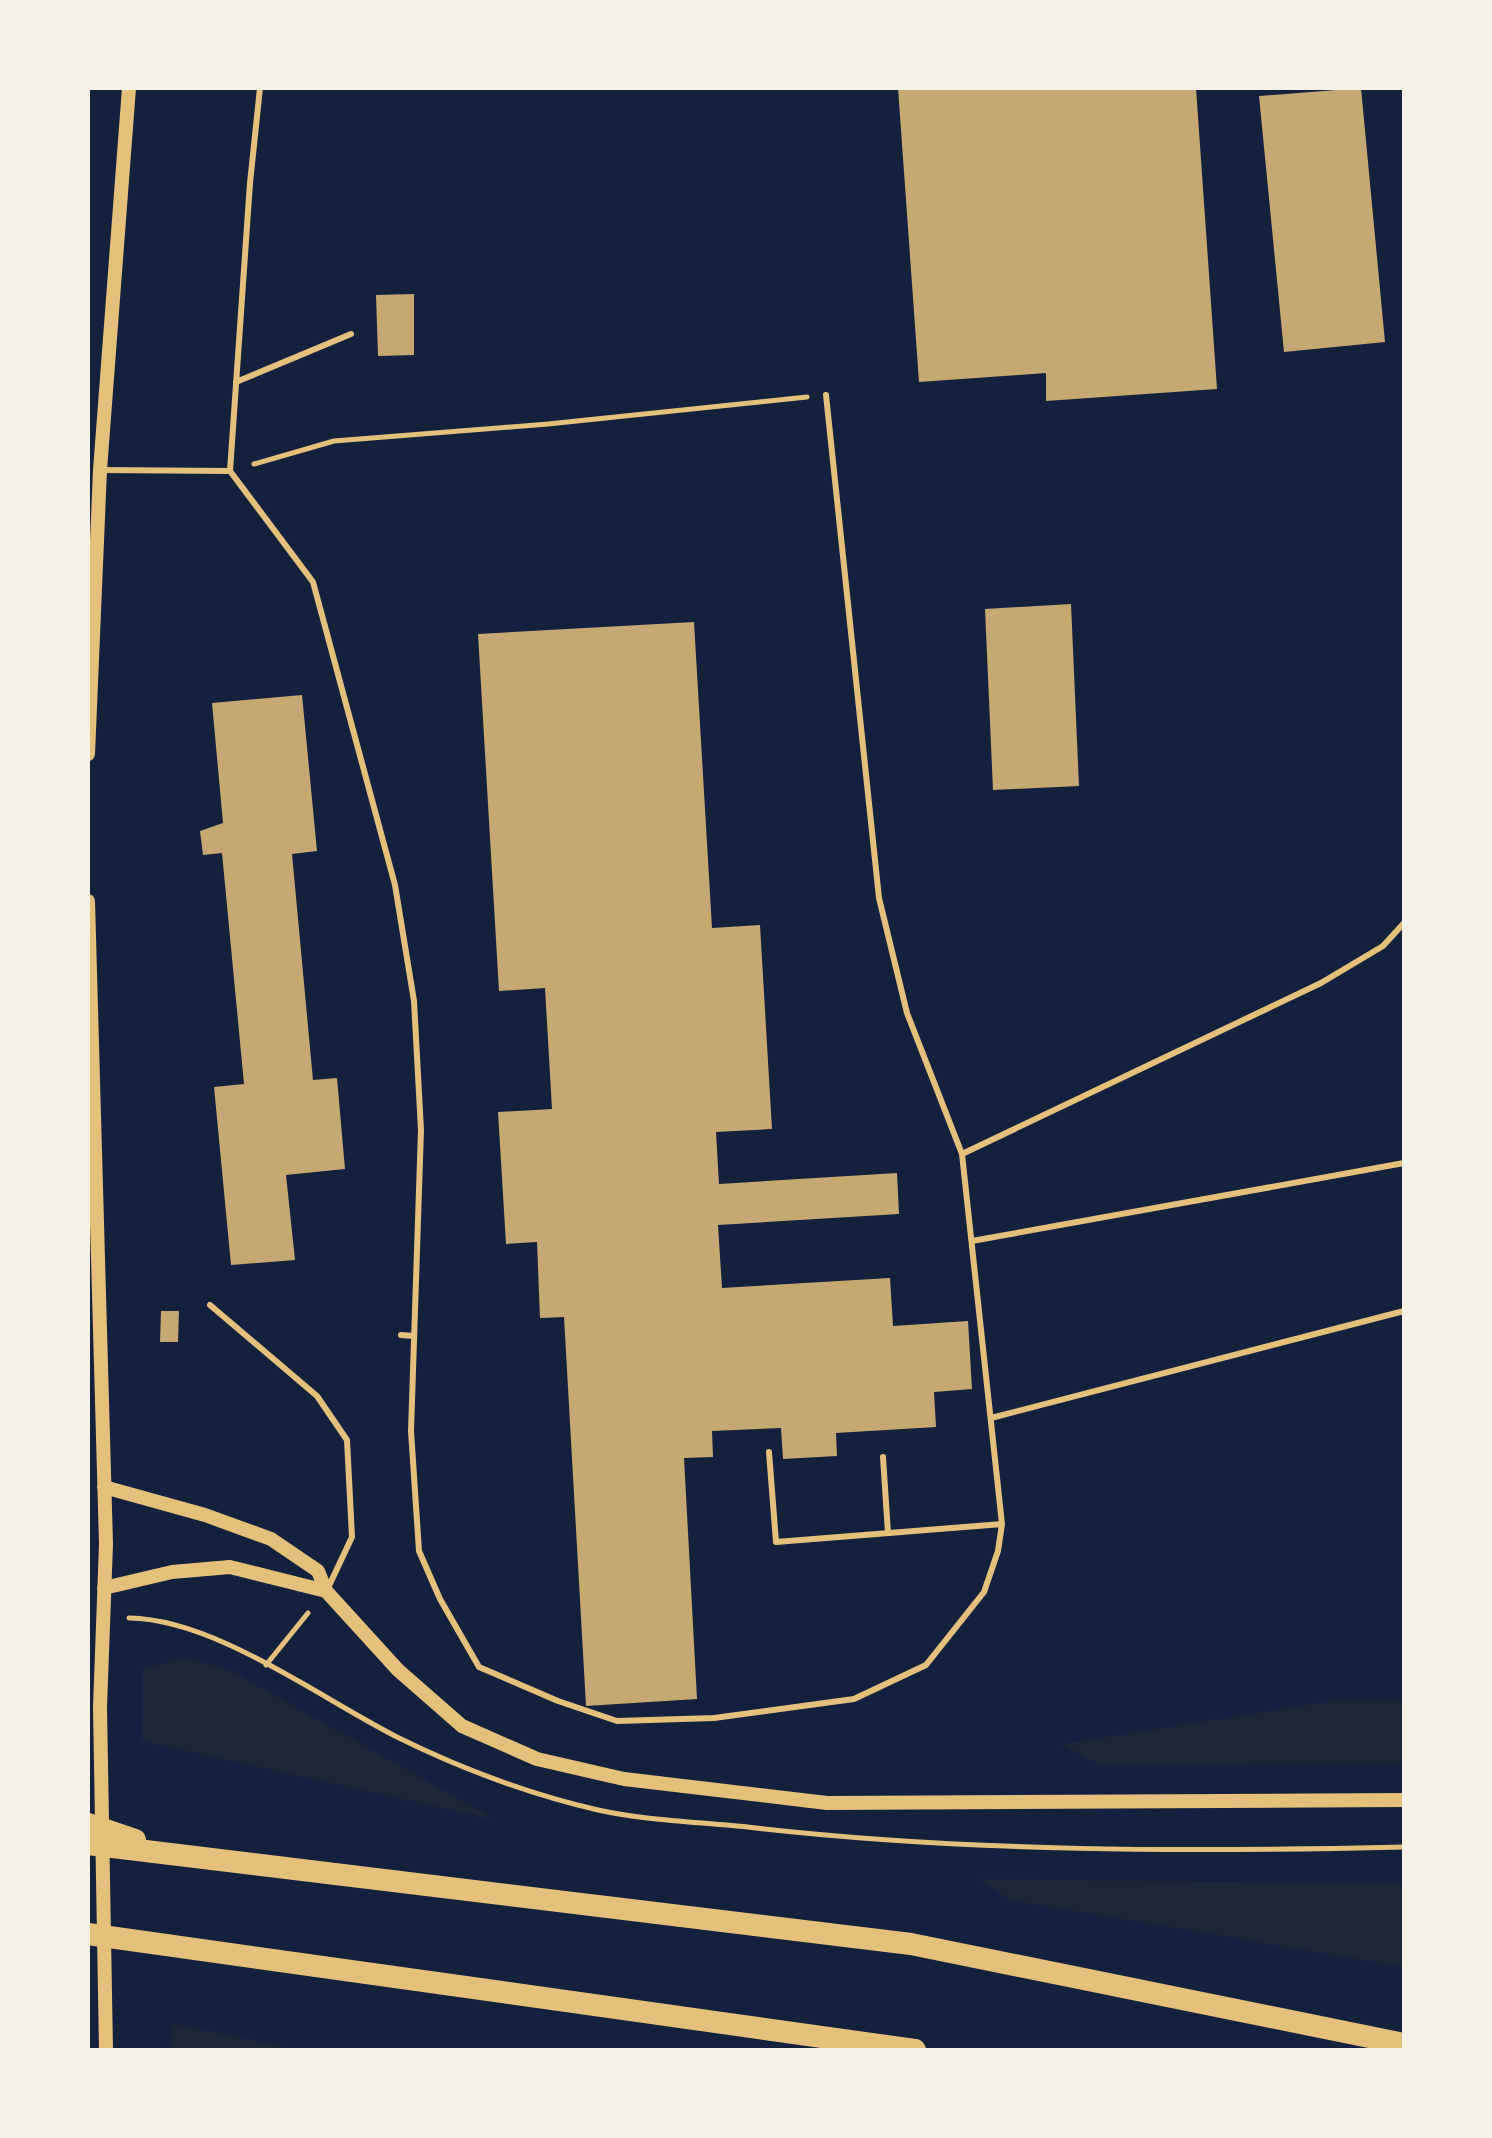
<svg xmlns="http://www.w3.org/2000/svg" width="1492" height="2138" font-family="'Noto Serif',serif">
<rect width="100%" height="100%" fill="#14213d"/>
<path fill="#1d2539" d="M 185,1657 L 232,1671 L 496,1820 L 142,1741 L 143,1669 Z
M 1338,1700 L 1404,1701 L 1404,1763 L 1099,1765 L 1063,1744 Z
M 980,1879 L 1404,1884 L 1404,1967 L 1009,1900 Z
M 173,2024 L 300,2050 L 171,2050 Z"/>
<path fill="#c6a872" d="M 898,88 L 1196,88 L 1217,389 L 1046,401 L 1046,373 L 919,382 Z
M 1361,88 L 1385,342 L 1284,352 L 1259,96 Z
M 414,294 L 414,355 L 378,356 L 376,295 Z
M 1071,604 L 1079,786 L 993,790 L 985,609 Z
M 694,622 L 712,928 L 760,925 L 772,1129 L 716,1132 L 719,1184 L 897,1173 L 899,1214 L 718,1225 L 722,1288 L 890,1278 L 893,1326 L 968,1321 L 972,1389 L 934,1392 L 936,1427 L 836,1433 L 837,1456 L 783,1459 L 781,1428 L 712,1431 L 713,1457 L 684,1458 L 697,1699 L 586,1706 L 564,1317 L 540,1318 L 537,1242 L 506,1244 L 498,1112 L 552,1109 L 545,988 L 499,991 L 478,634 Z
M 302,695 L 317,851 L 292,854 L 313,1080 L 337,1078 L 345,1169 L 286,1175 L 295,1260 L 231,1265 L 214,1087 L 244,1084 L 222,853 L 203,855 L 200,831 L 223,823 L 212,703 Z
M 161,1311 L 179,1311 L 178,1342 L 160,1342 Z"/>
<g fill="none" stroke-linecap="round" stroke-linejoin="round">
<path stroke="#e5c07b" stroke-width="5" d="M 254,464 L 334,441 L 548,424 L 807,397
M 129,1618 C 216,1619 321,1699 399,1738 C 462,1769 529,1794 598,1810 C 648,1821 704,1822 756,1828 C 970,1852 1188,1852 1404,1847
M 266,1665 L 308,1613"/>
<path stroke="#e5c07b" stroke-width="6" d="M 236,382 L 351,334
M 100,470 L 230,471 L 250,183 L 260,88
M 230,471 L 313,582 L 395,885 L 414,1001 L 421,1130 L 411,1431 L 419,1551 L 440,1599 L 479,1667 L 558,1701 L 617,1721 L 714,1718 L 854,1699 L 926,1665 L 984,1592 L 998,1551 L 1002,1524 L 962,1154 L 907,1013 L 879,898 L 826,395
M 962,1154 L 1321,983 L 1383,946 L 1404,923
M 972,1241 L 1404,1163
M 210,1305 L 317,1396 L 347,1440 L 352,1537 L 328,1588
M 401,1335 L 414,1336
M 991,1418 L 1404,1311
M 769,1452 L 776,1542 L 1002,1524
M 883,1457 L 888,1533"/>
<path stroke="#e5c07b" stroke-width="14" d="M 88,754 L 100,470 L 129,88
M 88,901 L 106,1544 L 100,1707 L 106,2050
M 104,1487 L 205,1515 L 271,1539 L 318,1571 L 326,1591 L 398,1670 L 462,1726 L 537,1759 L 624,1779 L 827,1803 L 1404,1800
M 104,1588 L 172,1572 L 230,1567 L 326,1591"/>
<path stroke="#e5c07b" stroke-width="22" d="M 88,1824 L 135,1840
M 88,1844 L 911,1944 L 1404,2044
M 88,1934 L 915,2050"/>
</g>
<rect width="1492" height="2138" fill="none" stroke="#f6f1e7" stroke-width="180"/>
</svg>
